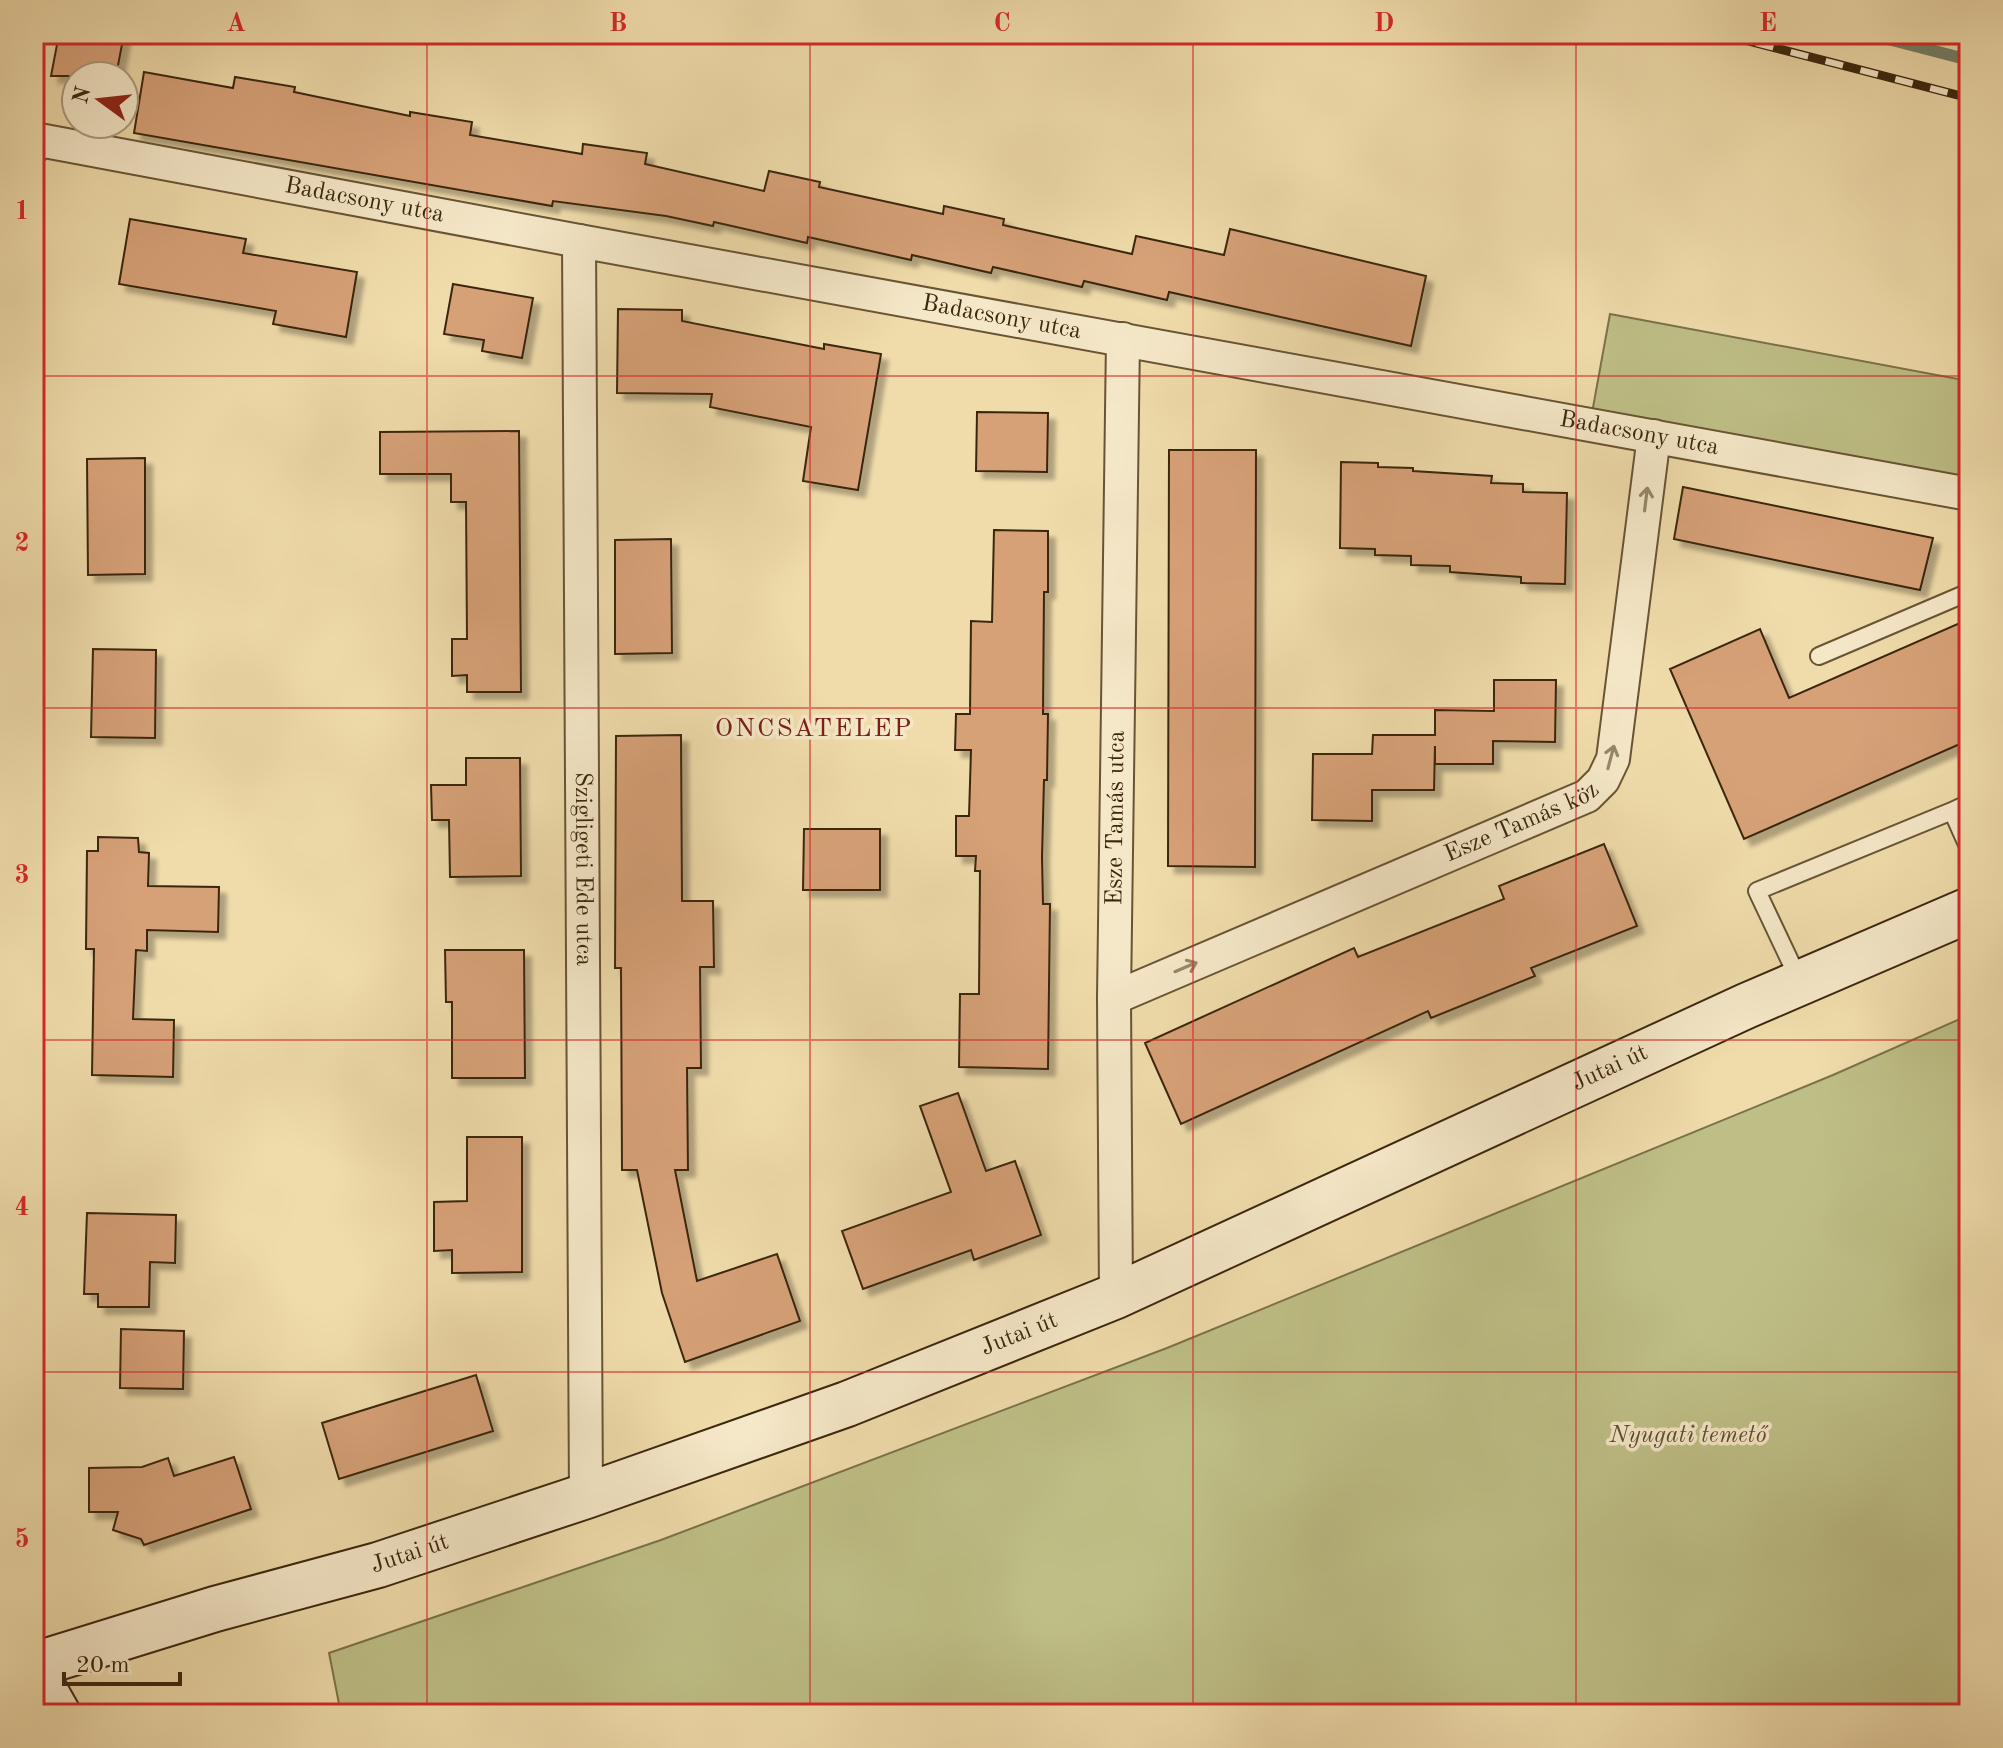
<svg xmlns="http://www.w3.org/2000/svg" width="2003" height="1748" font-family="'Old Standard TT',serif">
<defs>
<filter id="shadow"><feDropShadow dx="7" dy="7" stdDeviation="2" flood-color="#0004"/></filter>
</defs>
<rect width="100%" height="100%" fill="#f0dcab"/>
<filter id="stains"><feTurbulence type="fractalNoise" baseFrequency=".0025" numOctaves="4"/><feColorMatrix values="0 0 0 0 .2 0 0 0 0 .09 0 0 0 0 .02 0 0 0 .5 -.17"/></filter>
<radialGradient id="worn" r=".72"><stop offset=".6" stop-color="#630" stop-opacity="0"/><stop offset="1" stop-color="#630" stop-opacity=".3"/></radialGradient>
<path fill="#bebf86" stroke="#7c724a" stroke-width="2" d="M 1610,314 L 1969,381 L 1969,494 L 1590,424 Z
M 1969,1015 L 1969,1714 L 341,1714 L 329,1653 L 661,1540 L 1167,1348 L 1833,1075 Z"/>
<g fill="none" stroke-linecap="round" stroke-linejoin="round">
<path stroke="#758069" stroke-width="12" d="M 1869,34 L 1969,60"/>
</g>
<path fill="#d7a178" stroke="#3b260e" stroke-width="2" filter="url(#shadow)" d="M 59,34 L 124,34 L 116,76 L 51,76 Z
M 144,72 L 233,88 L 235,77 L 295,87 L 294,92 L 410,116 L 410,112 L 472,122 L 470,135 L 582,154 L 583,144 L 647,153 L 645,164 L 764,191 L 769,171 L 820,182 L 819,187 L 943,214 L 944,206 L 1004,219 L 1003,225 L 1132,254 L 1136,236 L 1224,255 L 1230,229 L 1426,276 L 1411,346 L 1169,292 L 1167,300 L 1084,281 L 1082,287 L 993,267 L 991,273 L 912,255 L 911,260 L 808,237 L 807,243 L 714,222 L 713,226 L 666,216 L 553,201 L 552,206 L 134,133 Z
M 130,219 L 246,239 L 243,253 L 357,272 L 346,337 L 273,324 L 276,311 L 119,284 Z
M 453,284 L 533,298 L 522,358 L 482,351 L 484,340 L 444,334 Z
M 618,309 L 682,310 L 682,321 L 824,349 L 824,344 L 881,354 L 858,490 L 803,481 L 811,427 L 710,407 L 712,394 L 617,393 Z
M 977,412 L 1048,413 L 1047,472 L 976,471 Z
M 519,431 L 521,692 L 467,692 L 467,675 L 452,676 L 452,639 L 467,639 L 466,502 L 451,502 L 451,474 L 380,474 L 380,432 Z
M 1169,450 L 1256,450 L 1255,867 L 1168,866 Z
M 145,458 L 145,574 L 88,575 L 87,459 Z
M 1341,462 L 1378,463 L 1378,467 L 1413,468 L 1413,471 L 1492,476 L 1491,483 L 1523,484 L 1523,492 L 1567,493 L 1565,584 L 1521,583 L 1521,577 L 1450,572 L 1450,566 L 1411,565 L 1411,556 L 1375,555 L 1375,549 L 1340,548 Z
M 1683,487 L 1933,538 L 1920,590 L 1674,539 Z
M 994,530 L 1048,531 L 1048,592 L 1044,592 L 1043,714 L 1048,714 L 1047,780 L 1044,780 L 1042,857 L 1043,904 L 1050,904 L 1048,1069 L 959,1067 L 960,994 L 979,994 L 980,871 L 975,871 L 976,856 L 956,856 L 956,816 L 969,816 L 971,750 L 955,750 L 956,714 L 970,714 L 971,621 L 992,622 Z
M 671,539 L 672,653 L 615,654 L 615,540 Z
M 1969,619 L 1969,740 L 1744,839 L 1670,669 L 1760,629 L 1789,698 Z
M 93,649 L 156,650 L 155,738 L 91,737 Z
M 1494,680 L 1556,680 L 1555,742 L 1493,741 L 1493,764 L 1435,764 L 1435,746 L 1434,790 L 1372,790 L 1372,821 L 1312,820 L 1313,754 L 1372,754 L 1373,735 L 1435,735 L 1435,710 L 1494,711 Z
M 681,735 L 682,901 L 713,901 L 714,967 L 700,967 L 701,1068 L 687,1068 L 688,1170 L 675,1170 L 697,1281 L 777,1254 L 800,1321 L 685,1362 L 662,1293 L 637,1170 L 622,1170 L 621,968 L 615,968 L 616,736 Z
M 466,758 L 520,758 L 521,876 L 450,877 L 449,820 L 432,820 L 431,785 L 466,785 Z
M 804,829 L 880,829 L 880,890 L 803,890 Z
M 98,837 L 138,838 L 139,852 L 149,853 L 148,886 L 219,887 L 218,932 L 147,930 L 147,951 L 136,950 L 133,1019 L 174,1020 L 173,1077 L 92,1075 L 94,949 L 86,949 L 87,851 L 98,851 Z
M 1604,844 L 1637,926 L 1531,968 L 1535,976 L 1431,1018 L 1428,1011 L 1181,1124 L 1145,1043 L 1354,948 L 1358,957 L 1504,899 L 1499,886 Z
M 445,950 L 524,950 L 525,1078 L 452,1078 L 452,1002 L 446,1002 Z
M 958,1093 L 986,1171 L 1015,1161 L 1041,1235 L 974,1260 L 971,1250 L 863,1289 L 842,1231 L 951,1192 L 920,1106 Z
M 467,1137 L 522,1137 L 522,1272 L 452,1273 L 452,1250 L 434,1251 L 434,1202 L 467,1201 Z
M 87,1213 L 176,1215 L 175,1263 L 150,1262 L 149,1307 L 98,1307 L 98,1294 L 84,1294 Z
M 121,1329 L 184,1331 L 183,1389 L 120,1388 Z
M 476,1375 L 493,1431 L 339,1479 L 322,1423 Z
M 234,1457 L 251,1509 L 144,1545 L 141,1539 L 113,1530 L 118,1512 L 89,1512 L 89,1468 L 142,1467 L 168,1458 L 174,1476 Z"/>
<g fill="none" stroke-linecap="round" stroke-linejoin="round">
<g stroke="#685435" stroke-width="20">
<path id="lane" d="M 1819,656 L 1969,592
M 1952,811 L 1969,803
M 1800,982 L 1757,891 L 1952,811 L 1969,849"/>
</g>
<g stroke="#685435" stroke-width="36">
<g id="street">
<path id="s1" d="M 34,147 L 34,139 L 579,241 L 1969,494"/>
<path id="s2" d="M 579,241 L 586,1496"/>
<path id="s3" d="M 1114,998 L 1587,796 L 1603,780 L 1613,759 L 1654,436"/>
<path id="s4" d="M 1116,1296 L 1114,998 L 1123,339"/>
</g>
</g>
<g stroke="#3b260e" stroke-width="48">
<g id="secondary">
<path id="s5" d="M 34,1665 L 215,1609 L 378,1565 L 586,1496 L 847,1404 L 1116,1296 L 1746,1006 L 1969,910"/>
<path d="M 34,1680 L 45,1691 L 58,1714"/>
</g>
</g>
<use href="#lane" stroke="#f5e8c8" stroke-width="16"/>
<use href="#street" stroke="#f5e8c8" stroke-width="32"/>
<use href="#secondary" stroke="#f5e8c8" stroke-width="44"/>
<g stroke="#3b260e" stroke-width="9">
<path id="rail" d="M 1721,34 L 1969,98"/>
</g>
<use href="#rail" stroke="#f5e8c8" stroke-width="6" stroke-dasharray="18" stroke-linecap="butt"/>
</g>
<defs><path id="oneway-shaft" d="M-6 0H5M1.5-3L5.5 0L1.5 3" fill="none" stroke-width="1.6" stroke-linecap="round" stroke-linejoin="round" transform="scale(2)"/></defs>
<g stroke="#98876b">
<use href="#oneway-shaft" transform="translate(1646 499) rotate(-83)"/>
<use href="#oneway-shaft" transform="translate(1611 757) rotate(-75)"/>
<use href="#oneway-shaft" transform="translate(1186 967) rotate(-23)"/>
</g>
<path fill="none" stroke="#d62828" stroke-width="2" stroke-opacity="0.55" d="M 427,34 L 427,1714M 810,34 L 810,1714M 1193,34 L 1193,1714M 1576,34 L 1576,1714M 34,376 L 1969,376M 34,708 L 1969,708M 34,1040 L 1969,1040M 34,1372 L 1969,1372"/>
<g text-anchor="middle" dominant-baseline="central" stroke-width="7" stroke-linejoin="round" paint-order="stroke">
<g font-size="24" fill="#3b260e" stroke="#f5e8c8">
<text stroke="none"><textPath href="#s1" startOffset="344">Badacsony utca</textPath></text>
<text stroke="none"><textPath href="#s1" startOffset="992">Badacsony utca</textPath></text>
<text stroke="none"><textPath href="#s1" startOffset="1640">Badacsony utca</textPath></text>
<text stroke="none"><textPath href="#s4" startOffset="478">Esze Tamás utca</textPath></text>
<text stroke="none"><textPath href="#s3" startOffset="444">Esze Tamás köz</textPath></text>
<text stroke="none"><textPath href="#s2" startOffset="628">Szigligeti Ede utca</textPath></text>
<text stroke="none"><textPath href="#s5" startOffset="1688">Jutai út</textPath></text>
<text stroke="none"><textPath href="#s5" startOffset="1040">Jutai út</textPath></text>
<text stroke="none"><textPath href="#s5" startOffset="392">Jutai út</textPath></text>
</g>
<g font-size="24" font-style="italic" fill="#5c4c2c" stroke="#f5e8c8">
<text x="1688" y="1436">Nyugati temető</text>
</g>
<g font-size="26" letter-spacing="2" fill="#7a1f14" stroke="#f5e8c8">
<text x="814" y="729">ONCSATELEP</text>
</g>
</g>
<rect width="2003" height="1748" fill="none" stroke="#f0dcab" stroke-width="88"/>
<g transform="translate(100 100) rotate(285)"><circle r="38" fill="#f5e8c8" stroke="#ab9a7e" stroke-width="2"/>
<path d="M0-6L14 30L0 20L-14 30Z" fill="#8f2418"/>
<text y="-12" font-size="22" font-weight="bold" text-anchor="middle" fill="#3b260e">N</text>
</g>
<path d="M64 1672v12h116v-12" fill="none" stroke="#3b260e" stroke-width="4"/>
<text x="76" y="1672" font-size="24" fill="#3b260e" stroke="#f5e8c8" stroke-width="6" paint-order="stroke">20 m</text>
<rect x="44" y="44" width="1915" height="1660" fill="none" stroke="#d62828" stroke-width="3"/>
<g font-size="26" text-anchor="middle" font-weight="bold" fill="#d62828">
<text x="236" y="31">A</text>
<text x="618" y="31">B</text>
<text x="1002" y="31">C</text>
<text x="1384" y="31">D</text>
<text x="1768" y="31">E</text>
<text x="22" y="219">1</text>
<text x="22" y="551">2</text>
<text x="22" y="883">3</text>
<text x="22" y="1215">4</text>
<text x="22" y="1547">5</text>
</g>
<rect width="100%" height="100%" filter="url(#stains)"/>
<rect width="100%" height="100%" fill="url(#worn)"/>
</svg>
